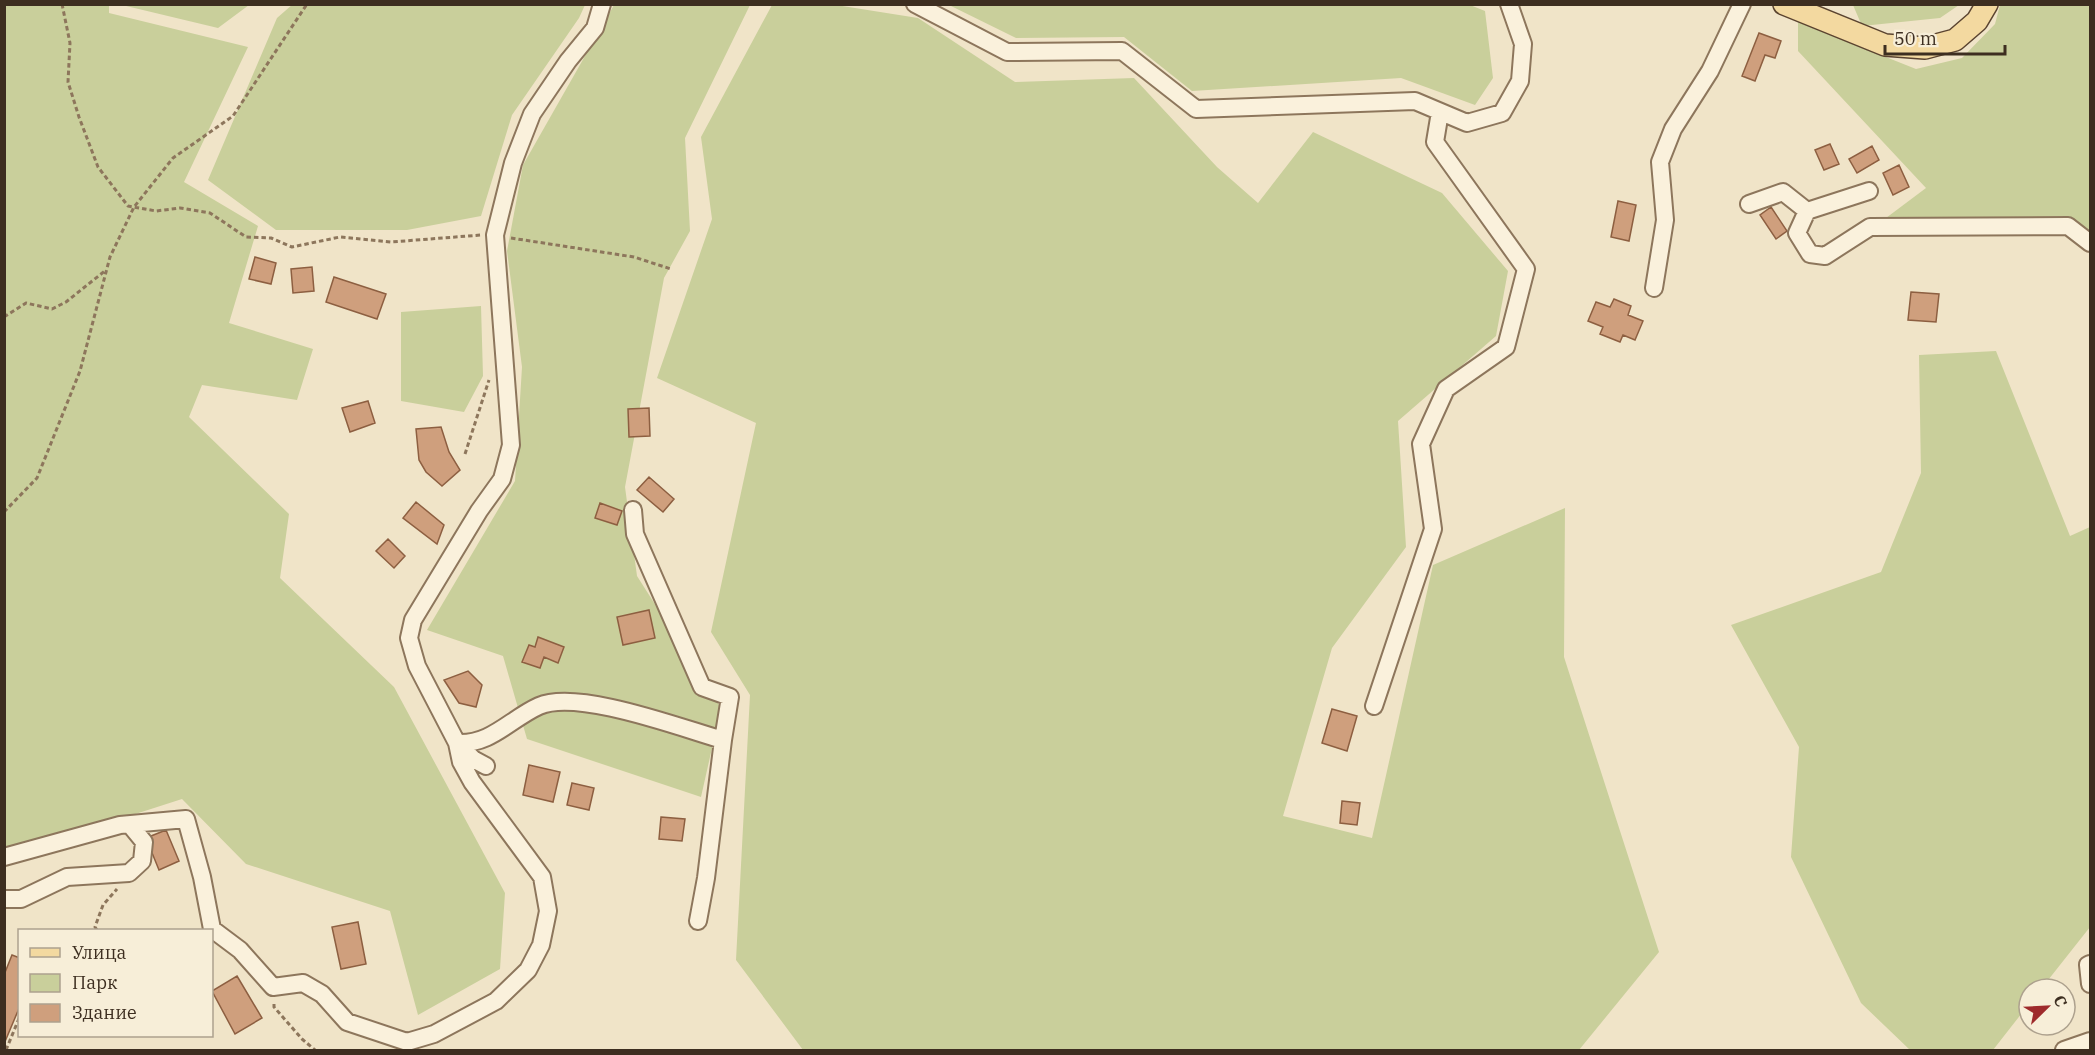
<svg xmlns="http://www.w3.org/2000/svg" width="2095" height="1055" font-family="'IBM Plex Serif',serif">
<rect width="100%" height="100%" fill="#f0e4c8"/>
<path fill="#c9cf9b" d="M 293,4 L 585,4 L 585,5 L 579,18 L 512,115 L 481,216 L 407,230 L 276,230 L 208,180 L 277,18 Z
M 5,5 L 109,5 L 109,13 L 248,47 L 184,182 L 258,226 L 229,323 L 313,349 L 297,400 L 202,385 L 189,417 L 289,514 L 280,578 L 394,687 L 505,893 L 500,969 L 418,1015 L 390,911 L 246,864 L 182,799 L 5,856 Z
M 122,5 L 249,4 L 249,5 L 218,28 Z
M 614,5 L 750,5 L 685,138 L 690,231 L 664,278 L 625,487 L 637,576 L 721,708 L 701,797 L 527,739 L 503,656 L 427,630 L 515,481 L 522,367 L 507,251 L 523,165 Z
M 772,5 L 836,5 L 918,18 L 1015,82 L 1134,78 L 1217,167 L 1258,203 L 1313,132 L 1442,193 L 1508,271 L 1496,336 L 1398,421 L 1406,547 L 1332,648 L 1283,816 L 1372,838 L 1433,565 L 1565,508 L 1564,657 L 1659,952 L 1579,1050 L 803,1050 L 736,960 L 750,695 L 711,632 L 756,423 L 657,378 L 712,219 L 701,137 Z
M 949,5 L 1470,5 L 1485,11 L 1493,78 L 1475,105 L 1401,78 L 1192,91 L 1124,37 L 1016,38 Z
M 1853,5 L 1959,5 L 1940,18 L 1862,26 Z
M 2000,5 L 2090,5 L 2090,234 L 2064,216 L 1878,224 L 1926,188 L 1798,51 L 1798,22 L 1916,69 L 1962,58 L 1995,24 Z
M 481,306 L 483,376 L 464,412 L 401,401 L 401,312 Z
M 1996,351 L 2070,536 L 2090,527 L 2090,927 L 2041,989 L 2029,989 L 2029,1004 L 1993,1050 L 1910,1050 L 1861,1003 L 1791,857 L 1799,747 L 1731,625 L 1881,572 L 1921,473 L 1919,355 Z"/>
<path fill="#cf9f7d" stroke="#8d5f41" stroke-width="1.5" d="M 1759,33 L 1781,41 L 1775,58 L 1765,55 L 1755,81 L 1742,76 Z
M 1830,144 L 1839,164 L 1824,170 L 1815,150 Z
M 1872,146 L 1879,160 L 1857,173 L 1849,159 Z
M 1899,165 L 1909,187 L 1893,195 L 1883,173 Z
M 1618,201 L 1636,205 L 1629,241 L 1611,237 Z
M 1771,207 L 1787,231 L 1776,239 L 1760,215 Z
M 255,257 L 276,263 L 271,284 L 249,279 Z
M 312,267 L 314,291 L 293,293 L 291,269 Z
M 334,277 L 386,294 L 377,319 L 326,302 Z
M 1911,292 L 1939,294 L 1936,322 L 1908,320 Z
M 1614,299 L 1631,306 L 1628,315 L 1643,321 L 1635,340 L 1623,335 L 1620,342 L 1600,334 L 1603,327 L 1588,321 L 1596,302 L 1610,307 Z
M 368,401 L 375,423 L 350,432 L 342,408 Z
M 649,408 L 650,436 L 629,437 L 628,409 Z
M 441,427 L 449,452 L 460,470 L 442,486 L 426,472 L 419,460 L 416,429 Z
M 649,477 L 674,499 L 663,512 L 637,490 Z
M 416,502 L 444,525 L 437,544 L 403,518 Z
M 600,503 L 622,511 L 617,525 L 595,518 Z
M 388,539 L 405,556 L 394,568 L 376,551 Z
M 649,610 L 655,638 L 623,645 L 617,617 Z
M 538,637 L 564,647 L 558,663 L 544,657 L 540,668 L 522,662 L 529,645 L 535,647 Z
M 468,671 L 482,685 L 476,707 L 459,703 L 444,680 Z
M 1332,709 L 1357,716 L 1347,751 L 1322,743 Z
M 529,765 L 560,772 L 553,802 L 523,795 Z
M 572,783 L 594,788 L 589,810 L 567,805 Z
M 1342,801 L 1360,803 L 1357,825 L 1340,823 Z
M 661,817 L 685,819 L 682,841 L 659,839 Z
M 166,830 L 179,861 L 159,870 L 146,838 Z
M 358,922 L 366,964 L 341,969 L 332,927 Z
M 12,955 L 20,958 L 20,1006 L 4,1044 L 4,975 Z
M 237,976 L 262,1018 L 235,1034 L 212,991 Z"/>
<g fill="none" stroke-linecap="round" stroke-linejoin="round">
<g stroke="#8d765c" stroke-width="20">
<path id="minor" d="M 915,4 L 1007,52 L 1122,51 L 1196,109 L 1415,101 L 1467,123 L 1502,113 L 1520,81 L 1523,44 L 1509,4
M 1869,191 L 1807,211 L 1797,233 L 1810,254 L 1825,256 L 1870,227 L 2068,226 L 2090,243
M 1749,204 L 1783,192 L 1807,211
M 1654,288 L 1665,220 L 1660,162 L 1673,129 L 1710,71 L 1742,4
M 1374,706 L 1433,529 L 1421,444 L 1446,389 L 1506,347 L 1526,269 L 1435,142 L 1440,112
M 457,743 C 491,745 510,719 539,706 C 578,689 681,728 723,740 L 730,697 L 702,687 L 635,534 L 633,510
M 457,743 L 473,759 L 486,766
M 4,857 L 120,825 L 186,819 L 202,877 L 212,929 L 240,950 L 273,987 L 303,983 L 322,994 L 347,1022 L 407,1042 L 434,1034 L 496,1001 L 528,970 L 541,945 L 548,911 L 542,877 L 472,782 L 461,762 L 457,743 L 417,666 L 409,638 L 413,620 L 479,511 L 502,479 L 511,445 L 495,235 L 513,163 L 532,114 L 568,61 L 595,28 L 602,4
M 4,899 L 21,899 L 67,877 L 129,873 L 142,861 L 144,842 L 130,825
M 698,921 L 706,878 L 723,740
M 2090,964 L 2088,965 L 2090,984
M 2064,1050 L 2090,1041"/>
</g>
<g stroke="#5b4430" stroke-width="24">
<path id="major" d="M 1784,4 L 1885,45 L 1925,48 L 1955,40 L 1977,21 L 1987,4"/>
</g>
<path stroke="#8d765c" stroke-width="3" stroke-dasharray="4.5 3" stroke-linecap="butt" d="M 62,4 L 70,43 L 68,82 L 79,117 L 98,167 L 128,206 L 156,211 L 180,208 L 210,213 L 246,237 L 271,238 L 292,247 L 340,237 L 391,242 L 481,235
M 511,238 L 634,257 L 671,269
M 4,317 L 26,303 L 52,309 L 66,302 L 106,270
M 465,454 L 489,380
M 4,512 L 37,478 L 80,371 L 110,257 L 134,207 L 173,158 L 233,116 L 307,4
M 97,930 L 95,927 L 103,905 L 117,889
M 274,1004 L 274,1007 L 302,1039 L 315,1050
M 6,1050 L 20,1016"/>
<use href="#minor" stroke="#faf1dc" stroke-width="16"/>
<use href="#major" stroke="#f3d9a0" stroke-width="21"/>
</g>
<rect width="2095" height="1055" fill="none" stroke="#3d2e20" stroke-width="12"/>
<rect x="18" y="929" width="195" height="108" fill="#f7eed8" stroke="#ada18e" stroke-width="1.5"/>
<rect x="30" y="948" width="30" height="9" fill="#f3d9a0" stroke="#ada18e" stroke-width="1.5"/>
<text x="72" y="959" font-size="18" fill="#3d2e20">Улица</text>
<rect x="30" y="974" width="30" height="18" fill="#c9cf9b" stroke="#ada18e" stroke-width="1.5"/>
<text x="72" y="989" font-size="18" fill="#3d2e20">Парк</text>
<rect x="30" y="1004" width="30" height="18" fill="#cf9f7d" stroke="#ada18e" stroke-width="1.5"/>
<text x="72" y="1019" font-size="18" fill="#3d2e20">Здание</text>
<g transform="translate(2047 1007) rotate(66)"><circle r="28" fill="#f7eed8" stroke="#ada18e" stroke-width="1.5"/>
<path d="M0-4.5L10 22L0 15L-10 22Z" fill="#9e2a2b"/>
<text y="-9" font-size="16" font-weight="bold" text-anchor="middle" fill="#3d2e20">С</text>
</g>
<path d="M1885 45v9h120v-9" fill="none" stroke="#3d2e20" stroke-width="3"/>
<text x="1894" y="45" font-size="18" fill="#3d2e20" stroke="#f7eed8" stroke-width="4.5" paint-order="stroke">50 m</text>
</svg>
